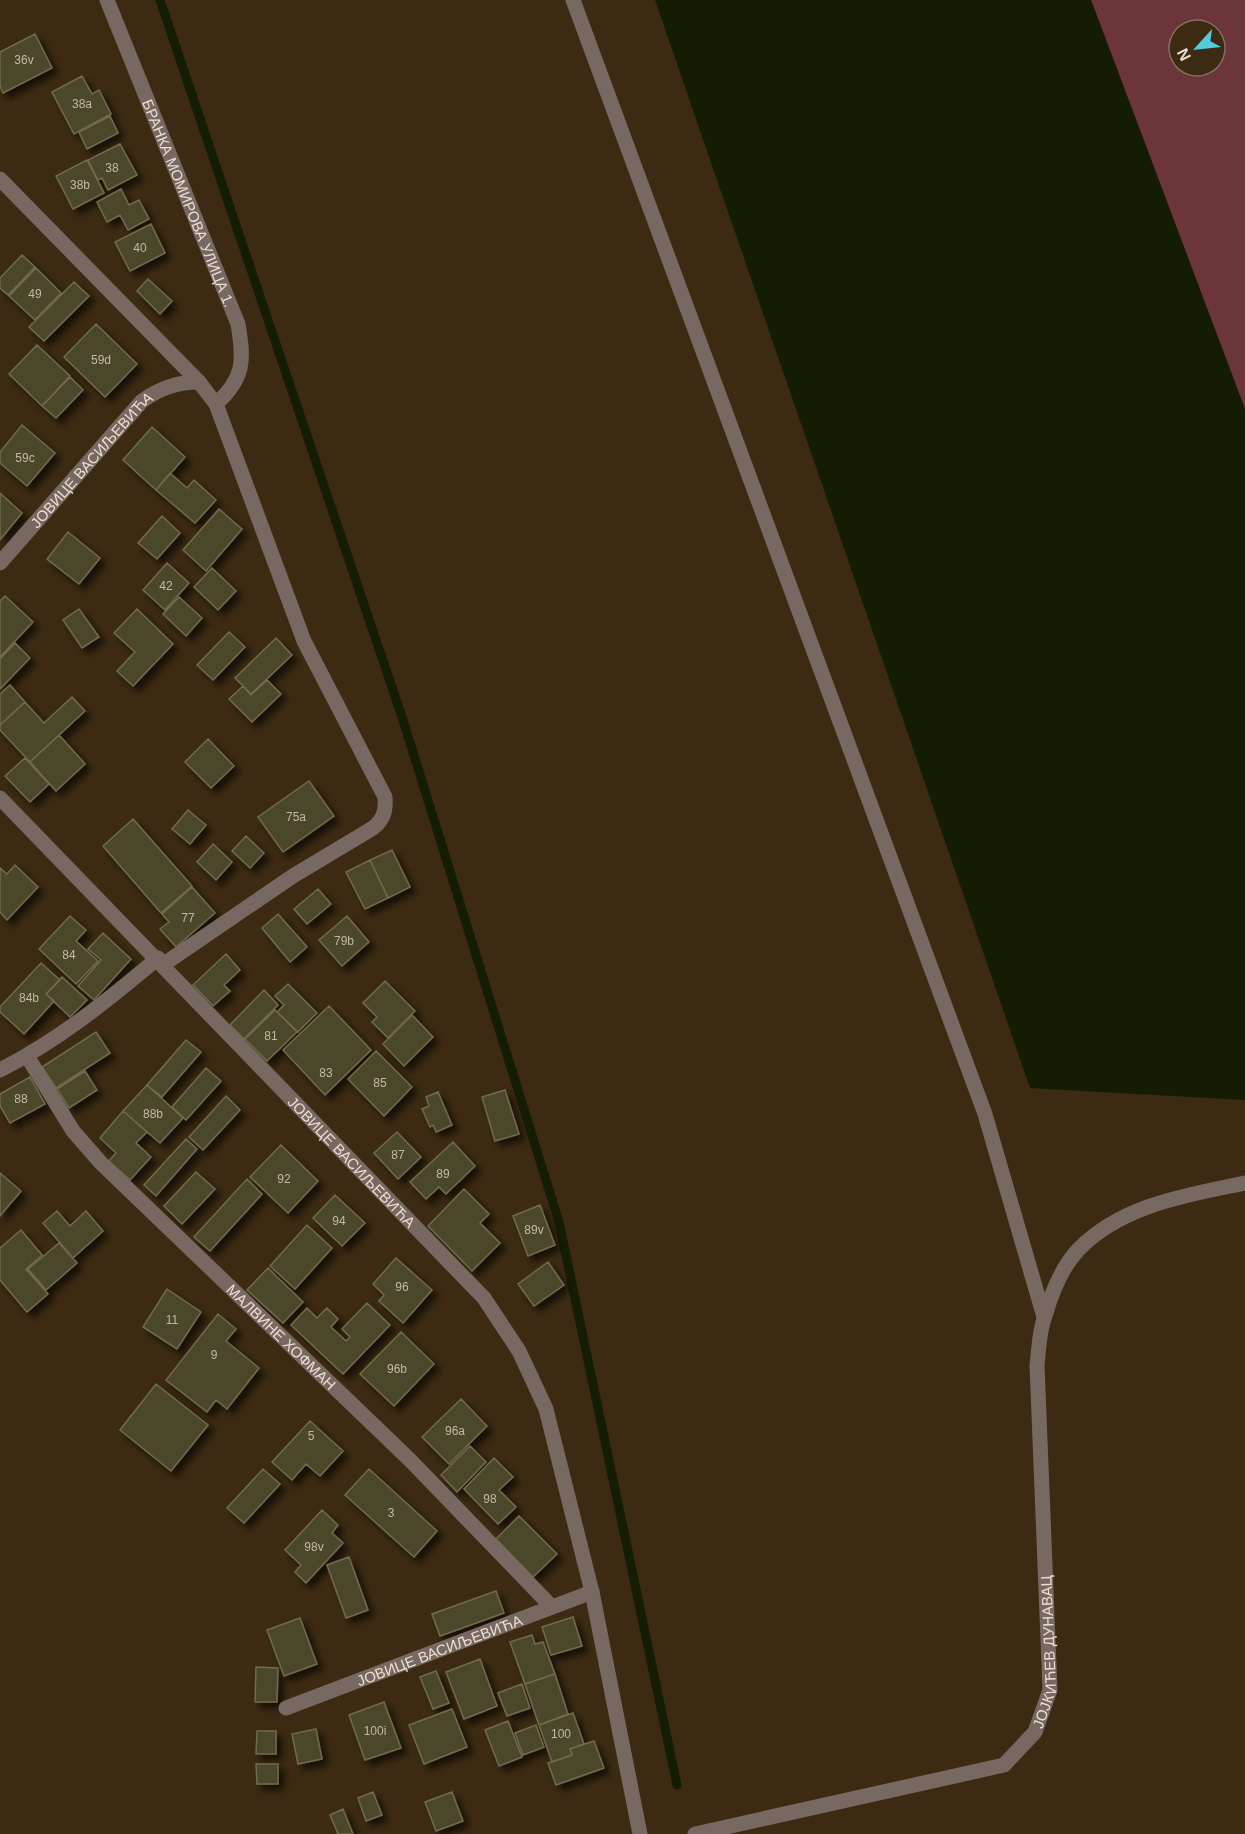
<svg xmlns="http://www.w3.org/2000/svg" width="1245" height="1834" font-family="Helvetica,sans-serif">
<defs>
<filter id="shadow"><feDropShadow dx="5.5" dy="5.5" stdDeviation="3" flood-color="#0009"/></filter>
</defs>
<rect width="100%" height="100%" fill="#3c2a12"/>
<path fill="#6b353a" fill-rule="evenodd" d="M 1091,0 L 1245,0 L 1245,409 ZM 1179,30 L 1215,30 L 1215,66 L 1179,66 Z"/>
<path fill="#141d04" d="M 655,0 L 1091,0 L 1245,409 L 1245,1100 L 1030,1088 Z"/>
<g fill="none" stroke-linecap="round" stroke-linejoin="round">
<path stroke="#141d04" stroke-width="9" d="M 160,0 L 403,720 L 559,1222 L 677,1785"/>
</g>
<path fill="#4c4729" stroke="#716b4d" stroke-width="1.5" filter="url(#shadow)" d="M 35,34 L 52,68 L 3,93 L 0,86 L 0,52 Z
M 82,76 L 92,94 L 99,90 L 111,114 L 74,134 L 52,92 Z
M 110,116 L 118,133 L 87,149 L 79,132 Z
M 120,144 L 137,175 L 108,190 L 102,178 L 98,180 L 88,160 Z
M 87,160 L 104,193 L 73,209 L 56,176 Z
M 121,189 L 129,205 L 139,200 L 149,219 L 128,230 L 120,215 L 107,222 L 97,202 Z
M 151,224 L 165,253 L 130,271 L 115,242 Z
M 22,255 L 35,267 L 8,295 L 0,288 L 0,278 Z
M 36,268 L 61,293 L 35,320 L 9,296 Z
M 148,279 L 172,301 L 160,314 L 137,291 Z
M 74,282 L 89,296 L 44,341 L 29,327 Z
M 96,324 L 137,364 L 105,397 L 64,357 Z
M 37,345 L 70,376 L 42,406 L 9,374 Z
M 70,377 L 83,390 L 56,418 L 42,406 Z
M 22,425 L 55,453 L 27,486 L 0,463 L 0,452 Z
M 152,427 L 185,457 L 156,490 L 123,460 Z
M 170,473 L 187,488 L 194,480 L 216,500 L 195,523 L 156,490 Z
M 0,493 L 22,513 L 0,540 Z
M 219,509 L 242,529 L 206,571 L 183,550 Z
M 162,516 L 180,533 L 157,559 L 138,543 Z
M 68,532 L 100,558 L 79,584 L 47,559 Z
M 167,563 L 189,583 L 165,610 L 143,590 Z
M 212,568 L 236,591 L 218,610 L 194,587 Z
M 5,596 L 33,622 L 0,657 L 0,601 Z
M 179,597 L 202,618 L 186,636 L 163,614 Z
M 79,609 L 99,637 L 82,648 L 63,620 Z
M 137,609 L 173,644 L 133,686 L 117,671 L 135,652 L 114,633 Z
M 229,632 L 245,647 L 213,680 L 197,665 Z
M 276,638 L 292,655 L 251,694 L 235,678 Z
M 15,643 L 30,658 L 0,689 L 0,659 Z
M 267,680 L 281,694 L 252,722 L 229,699 L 243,686 L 251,695 Z
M 10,685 L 25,702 L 0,725 L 0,694 Z
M 72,697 L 85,711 L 30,762 L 0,730 L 0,725 L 25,702 L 44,723 Z
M 59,735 L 85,764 L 56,791 L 30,762 Z
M 208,739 L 234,766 L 211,788 L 185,762 Z
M 25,758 L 49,784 L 30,802 L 5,776 Z
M 309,781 L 334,816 L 283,852 L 258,817 Z
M 188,810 L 206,825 L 190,844 L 172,829 Z
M 133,819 L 192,886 L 161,913 L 103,846 Z
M 246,836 L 264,853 L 250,868 L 232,851 Z
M 213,844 L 232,862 L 216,880 L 197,862 Z
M 392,850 L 410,887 L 388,898 L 370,860 Z
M 370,860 L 388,898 L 365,909 L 346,872 Z
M 15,865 L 38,887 L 7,920 L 0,912 L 0,868 L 7,874 Z
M 192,887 L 215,913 L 176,947 L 160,929 L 169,922 L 162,914 Z
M 318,889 L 331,904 L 307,924 L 294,909 Z
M 278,914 L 307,947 L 290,962 L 262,928 Z
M 70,916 L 86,930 L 76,941 L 98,961 L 76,984 L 39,949 Z
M 347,916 L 369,942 L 342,966 L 319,940 Z
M 103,933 L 131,959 L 94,1000 L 78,986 L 101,960 L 88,949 Z
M 226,954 L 240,970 L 224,985 L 230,991 L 213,1006 L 193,985 Z
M 41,963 L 60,980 L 46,994 L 54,1001 L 24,1034 L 0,1012 L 0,1007 Z
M 62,977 L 87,1000 L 70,1017 L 46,994 Z
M 385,981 L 415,1011 L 388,1038 L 372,1022 L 377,1017 L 363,1003 Z
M 288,984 L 317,1013 L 298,1032 L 277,1012 L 284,1005 L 275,996 Z
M 264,990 L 278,1005 L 244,1039 L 230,1025 Z
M 329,1006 L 371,1050 L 325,1095 L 283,1050 Z
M 275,1010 L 297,1032 L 267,1061 L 245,1039 Z
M 412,1015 L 433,1037 L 404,1066 L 383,1044 Z
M 96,1032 L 110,1053 L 56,1088 L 42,1067 Z
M 186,1040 L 201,1052 L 162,1097 L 147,1085 Z
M 376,1051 L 412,1087 L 384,1116 L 348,1079 Z
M 206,1068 L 221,1081 L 186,1120 L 172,1107 Z
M 85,1071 L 97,1090 L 69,1108 L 57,1089 Z
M 30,1077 L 45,1104 L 10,1123 L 0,1106 L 0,1094 Z
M 147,1085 L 183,1118 L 160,1143 L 123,1111 Z
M 505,1090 L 519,1134 L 495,1141 L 482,1097 Z
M 438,1092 L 452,1125 L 436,1132 L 433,1125 L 430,1127 L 422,1109 L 429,1106 L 426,1097 Z
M 226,1096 L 240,1110 L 203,1150 L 189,1137 Z
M 123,1111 L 147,1132 L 136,1143 L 151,1157 L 130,1180 L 109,1161 L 116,1153 L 100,1138 Z
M 397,1132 L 421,1157 L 398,1179 L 374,1153 Z
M 186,1139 L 197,1149 L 156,1196 L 144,1185 Z
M 453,1142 L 475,1166 L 446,1194 L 439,1187 L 426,1199 L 410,1182 Z
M 281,1145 L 318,1181 L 288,1213 L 250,1177 Z
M 196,1172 L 215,1189 L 182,1224 L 164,1206 Z
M 0,1173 L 21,1191 L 0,1216 Z
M 247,1179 L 262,1194 L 210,1251 L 194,1237 Z
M 464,1189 L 489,1214 L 480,1223 L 500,1243 L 472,1271 L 428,1226 Z
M 335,1195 L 365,1223 L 342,1246 L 313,1218 Z
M 540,1205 L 555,1245 L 528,1256 L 513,1216 Z
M 57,1211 L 70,1226 L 86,1211 L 103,1231 L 73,1258 L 43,1223 Z
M 307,1225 L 332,1248 L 295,1289 L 270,1266 Z
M 21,1230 L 42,1255 L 26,1269 L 48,1294 L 27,1312 L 0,1280 L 0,1248 Z
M 59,1243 L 77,1263 L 46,1290 L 28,1269 Z
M 396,1258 L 432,1290 L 403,1323 L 379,1301 L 384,1295 L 373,1284 Z
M 548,1262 L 564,1285 L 534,1306 L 518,1284 Z
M 268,1268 L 303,1302 L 283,1323 L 247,1290 Z
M 167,1289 L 201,1312 L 177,1349 L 143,1327 Z
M 367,1303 L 390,1325 L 343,1374 L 291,1325 L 307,1308 L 317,1318 L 327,1308 L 338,1319 L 331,1327 L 346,1341 L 350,1337 L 342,1329 Z
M 218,1314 L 236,1329 L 226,1341 L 259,1368 L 227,1409 L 216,1400 L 207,1412 L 166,1380 Z
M 401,1332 L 434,1364 L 394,1406 L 360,1374 Z
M 156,1384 L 208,1425 L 171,1471 L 120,1430 Z
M 461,1399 L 487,1426 L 449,1464 L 422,1437 Z
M 310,1421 L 343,1451 L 320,1476 L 306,1464 L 292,1480 L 272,1462 Z
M 470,1446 L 486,1462 L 457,1492 L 441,1475 Z
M 494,1458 L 513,1477 L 499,1490 L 516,1507 L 498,1524 L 464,1489 Z
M 263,1469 L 280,1484 L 244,1523 L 227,1508 Z
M 369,1469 L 437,1531 L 414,1557 L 345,1495 Z
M 322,1510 L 338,1525 L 332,1533 L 343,1543 L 306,1583 L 295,1572 L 301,1565 L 285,1550 Z
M 519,1516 L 557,1554 L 533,1577 L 496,1539 Z
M 349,1557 L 368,1610 L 346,1618 L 327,1565 Z
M 496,1591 L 504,1613 L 440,1636 L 432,1614 Z
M 573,1617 L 582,1646 L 551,1655 L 542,1627 Z
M 300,1618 L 317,1664 L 284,1676 L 267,1630 Z
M 532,1635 L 535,1644 L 543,1642 L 555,1674 L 525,1684 L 510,1642 Z
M 480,1659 L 497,1706 L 464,1719 L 446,1672 Z
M 256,1667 L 278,1668 L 277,1702 L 255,1702 Z
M 436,1671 L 449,1703 L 433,1709 L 420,1677 Z
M 555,1674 L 568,1714 L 539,1725 L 525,1684 Z
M 522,1684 L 530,1708 L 507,1716 L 498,1693 Z
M 384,1702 L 401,1748 L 365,1760 L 349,1715 Z
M 452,1709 L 467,1747 L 424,1764 L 409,1725 Z
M 573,1713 L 584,1744 L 570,1749 L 572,1755 L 552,1762 L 539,1725 Z
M 508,1721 L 522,1757 L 499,1766 L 485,1730 Z
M 536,1725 L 544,1747 L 523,1755 L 515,1733 Z
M 316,1729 L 322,1759 L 298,1764 L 292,1734 Z
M 257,1731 L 276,1731 L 276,1754 L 256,1754 Z
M 594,1741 L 604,1768 L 556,1785 L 548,1763 L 572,1755 L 570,1749 Z
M 256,1764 L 278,1764 L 278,1784 L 257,1784 Z
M 373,1792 L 382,1815 L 366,1821 L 358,1798 Z
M 452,1792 L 463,1821 L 436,1831 L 425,1802 Z
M 343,1809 L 353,1834 L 338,1834 L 330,1815 Z"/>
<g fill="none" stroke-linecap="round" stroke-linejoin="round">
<g stroke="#776862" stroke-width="15">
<path id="s1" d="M 107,0 L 238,324 C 244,360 245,378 216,404"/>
<path d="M 573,0 L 985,1114 L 1044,1317"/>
<path d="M 0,179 L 199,382 L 216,404 L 304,641 L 385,797 C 386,811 384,819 373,828 L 293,876 L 164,964"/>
<path id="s2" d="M 0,563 L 142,401 C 160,388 177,382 199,382"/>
<path id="s3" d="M 0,798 L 484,1298 L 519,1351 L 546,1409 L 592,1592 L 640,1834"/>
<path id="s4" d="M 27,1056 L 73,1131 L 101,1163 L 410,1460 L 551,1606"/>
<path d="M 0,1070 C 59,1040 108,1000 158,958"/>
<path id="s5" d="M 286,1708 L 592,1592"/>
<path id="s6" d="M 695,1834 L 1004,1765 L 1035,1732 L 1050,1690 L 1037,1365 C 1039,1349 1039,1331 1045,1316 C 1051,1295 1062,1267 1078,1250 C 1121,1205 1187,1195 1245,1183"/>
</g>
</g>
<g text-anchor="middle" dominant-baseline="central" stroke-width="6" stroke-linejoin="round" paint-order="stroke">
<g font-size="12" fill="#c3b9a7">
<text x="24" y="60">36v</text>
<text x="82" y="104">38a</text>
<text x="112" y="168">38</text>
<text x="80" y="185">38b</text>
<text x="140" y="248">40</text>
<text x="35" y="294">49</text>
<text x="101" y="360">59d</text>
<text x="25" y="458">59c</text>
<text x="166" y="586">42</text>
<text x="296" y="817">75a</text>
<text x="188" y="918">77</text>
<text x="344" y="941">79b</text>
<text x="69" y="955">84</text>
<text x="29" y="998">84b</text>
<text x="271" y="1036">81</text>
<text x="326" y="1073">83</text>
<text x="380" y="1083">85</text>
<text x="21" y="1099">88</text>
<text x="153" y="1114">88b</text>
<text x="398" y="1155">87</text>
<text x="443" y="1174">89</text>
<text x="284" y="1179">92</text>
<text x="339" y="1221">94</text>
<text x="534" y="1230">89v</text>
<text x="402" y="1287">96</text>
<text x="172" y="1320">11</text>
<text x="214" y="1355">9</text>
<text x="397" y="1369">96b</text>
<text x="455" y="1431">96a</text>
<text x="311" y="1436">5</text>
<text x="490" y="1499">98</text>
<text x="391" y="1513">3</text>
<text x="314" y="1547">98v</text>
<text x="375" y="1731">100i</text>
<text x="561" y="1734">100</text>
</g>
<g font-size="15" fill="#ebdfd1" stroke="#3c2a12">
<text stroke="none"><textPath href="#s1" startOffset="219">БРАНКА МОМИРОВА УЛИЦА 1.</textPath></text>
<text stroke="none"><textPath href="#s2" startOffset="138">ЈОВИЦЕ ВАСИЉЕВИЋА</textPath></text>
<text stroke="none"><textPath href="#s3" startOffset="506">ЈОВИЦЕ ВАСИЉЕВИЋА</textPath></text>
<text stroke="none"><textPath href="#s4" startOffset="381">МАЛВИНЕ ХОФМАН</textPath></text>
<text stroke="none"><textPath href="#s5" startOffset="164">ЈОВИЦЕ ВАСИЉЕВИЋА</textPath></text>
<text stroke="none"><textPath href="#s6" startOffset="444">ЈОЈКИЋЕВ ДУНАВАЦ</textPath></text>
</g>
</g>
<g transform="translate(1197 48) rotate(243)"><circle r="28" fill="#3c2a12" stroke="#82725e" stroke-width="1.5"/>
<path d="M0-4.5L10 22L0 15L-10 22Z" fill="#54cadd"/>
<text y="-9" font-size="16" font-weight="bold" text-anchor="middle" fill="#ebdfd1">N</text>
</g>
</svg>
